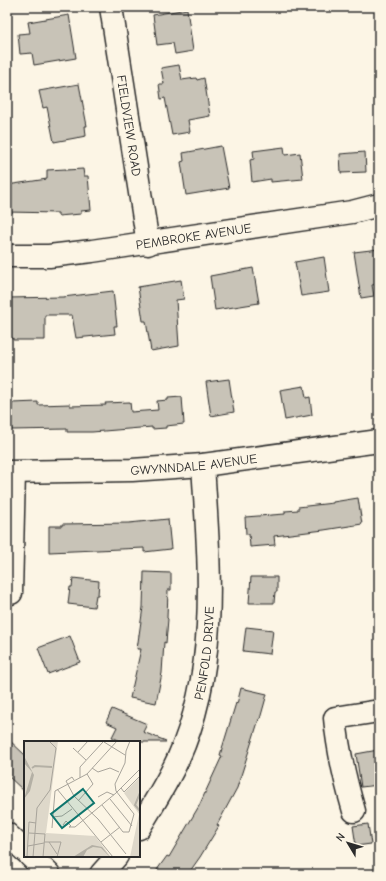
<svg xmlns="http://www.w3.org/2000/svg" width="386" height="881" font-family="'Comic Neue',sans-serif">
<rect width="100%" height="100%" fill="#fcf5e5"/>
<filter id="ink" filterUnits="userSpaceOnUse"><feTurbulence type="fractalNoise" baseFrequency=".025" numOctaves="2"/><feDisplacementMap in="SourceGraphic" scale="8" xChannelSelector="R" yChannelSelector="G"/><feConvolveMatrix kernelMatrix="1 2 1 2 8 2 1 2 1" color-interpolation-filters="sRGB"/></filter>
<g filter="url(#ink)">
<path fill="#c8c3b7" stroke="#2b2b2b" d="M 187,9 L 193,51 L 175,54 L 173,43 L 157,45 L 153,15 Z
M 69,15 L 76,58 L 34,65 L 32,53 L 20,54 L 18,34 L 30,33 L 28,22 Z
M 179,65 L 182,80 L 196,78 L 197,80 L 204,78 L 210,116 L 188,120 L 190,132 L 172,135 L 165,98 L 161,99 L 159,84 L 164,84 L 161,68 Z
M 79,84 L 87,126 L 85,126 L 86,136 L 54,142 L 47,107 L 43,108 L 39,91 Z
M 221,146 L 229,188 L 186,195 L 181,162 L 184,161 L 183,153 Z
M 284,147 L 285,155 L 300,153 L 303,179 L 271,182 L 271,179 L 252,182 L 250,160 L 254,159 L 253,151 Z
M 365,152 L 366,172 L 341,173 L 340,154 Z
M 66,169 L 66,170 L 83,169 L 84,176 L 88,176 L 91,210 L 81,211 L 81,214 L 58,216 L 58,213 L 7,212 L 7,185 L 47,179 L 47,170 Z
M 379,249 L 379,284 L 372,285 L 374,296 L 361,298 L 354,252 Z
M 324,257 L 329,292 L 301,296 L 295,262 Z
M 253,268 L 259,303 L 215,310 L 210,276 Z
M 181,280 L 184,299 L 176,300 L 179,346 L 151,351 L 146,321 L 143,321 L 138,287 Z
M 113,291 L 117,326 L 114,326 L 115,334 L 76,338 L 72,315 L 45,315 L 45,340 L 13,340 L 13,338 L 7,338 L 7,298 L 63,297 Z
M 229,379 L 234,412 L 211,416 L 206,382 Z
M 304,386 L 306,398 L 310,397 L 312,415 L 285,420 L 280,390 Z
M 182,397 L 184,424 L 166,426 L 166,428 L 152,429 L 152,427 L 92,432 L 67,432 L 67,429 L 11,430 L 12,403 L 38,402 L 38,405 L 70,404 L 70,406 L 106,405 L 105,403 L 130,402 L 131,412 L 158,410 L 157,401 L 168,400 L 168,398 Z
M 358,498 L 362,524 L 324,530 L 274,536 L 275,545 L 250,547 L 249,534 L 246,534 L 245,517 L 285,514 L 285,511 L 298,510 L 298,507 L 333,503 L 333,502 Z
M 168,519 L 171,549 L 144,552 L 144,548 L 49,552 L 49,526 L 62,526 L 62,524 L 129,523 Z
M 144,572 L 171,573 L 171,590 L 168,590 L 167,618 L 168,619 L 166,643 L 164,642 L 162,673 L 156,703 L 130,698 L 141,649 L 137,649 L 143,607 Z
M 251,577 L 277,577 L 277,592 L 275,592 L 274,603 L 249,603 Z
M 73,578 L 99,581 L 98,595 L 96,595 L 94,607 L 68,604 L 70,587 L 72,587 Z
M 246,627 L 273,630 L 270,654 L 243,651 Z
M 70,636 L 80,662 L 48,674 L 38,648 Z
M 241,688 L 267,694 L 260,719 L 259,719 L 237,788 L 217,825 L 219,826 L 200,857 L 188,874 L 154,874 L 167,856 L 169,857 L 199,806 L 222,756 L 220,755 L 236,703 L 237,704 Z
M 112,709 L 147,724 L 143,732 L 166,741 L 166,742 L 123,742 L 112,737 L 117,727 L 106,722 Z
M 7,738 L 25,755 L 25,792 L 7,775 Z
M 378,750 L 379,759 L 379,785 L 361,787 L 356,754 Z
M 368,824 L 371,844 L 356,846 L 353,826 Z"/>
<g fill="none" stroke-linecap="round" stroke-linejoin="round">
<g stroke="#2b2b2b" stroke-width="25">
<g id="minor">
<path id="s1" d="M 111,7 L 148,244"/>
<path id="s2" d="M 7,256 L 49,256 L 92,251 L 352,212 L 379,205"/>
<path id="s3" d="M 7,472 L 132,470 L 203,465 L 379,441"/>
<path d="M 11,593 L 14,473"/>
<path d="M 354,811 C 345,780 338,750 335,718 L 379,711"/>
<path id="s4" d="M 139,828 C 153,805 167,783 178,759 C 220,667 209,562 203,465"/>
<path d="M 7,834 L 25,851"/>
<path d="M 30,856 L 49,874"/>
<path d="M 101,874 L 117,856"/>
</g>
</g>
<use href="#minor" stroke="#fcf5e5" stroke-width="22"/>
</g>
</g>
<g text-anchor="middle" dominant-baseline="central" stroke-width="4" stroke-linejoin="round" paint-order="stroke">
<g font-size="13" fill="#2b2b2b" stroke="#fcf5e5">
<text stroke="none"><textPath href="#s1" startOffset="120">FIELDVIEW ROAD</textPath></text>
<text stroke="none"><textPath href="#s2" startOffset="188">PEMBROKE AVENUE</textPath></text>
<text stroke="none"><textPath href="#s3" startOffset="187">GWYNNDALE AVENUE</textPath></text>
<text stroke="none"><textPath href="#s4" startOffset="189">PENFOLD DRIVE</textPath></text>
</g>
</g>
<g transform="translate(24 741)">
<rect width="116" height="116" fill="#fcf5e5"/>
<path d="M 0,0 L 34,0 L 22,92 L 71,95 L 87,116 L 0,116 ZM 116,36 L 116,116 L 106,116 L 115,73 L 100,52 Z" fill="#ded8ca"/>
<path d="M 0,15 L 10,34 L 6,50 L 0,58 L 8,31 L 0,22 ZM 68,104 L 78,106 L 86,116 L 77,107 L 69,106 L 63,109 L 59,116 L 49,116 Z" fill="#b4b0a5"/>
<path fill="none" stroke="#b4b0a5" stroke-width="2" d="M 8,27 L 11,25 L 28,26M 116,52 L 111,64 L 116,70"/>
<path fill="none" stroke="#a8a49b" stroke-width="1" d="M 80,1 L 101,14M 49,7 L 62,19M 54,11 L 64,0M 68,27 L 74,31 L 86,27 L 95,31M 56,37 L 56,26 L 79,1M 50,39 L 48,36 L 42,40 L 50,55 L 74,78 L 102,113M 97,47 L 100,51 L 116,35M 33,48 L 89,116M 74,56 L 83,51 L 90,54M 86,58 L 108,85M 54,60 L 69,43 L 63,33M 78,64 L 99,91 L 105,91 L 110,73 L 92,50 L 91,43 L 101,22 L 102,10 L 106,0M 28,76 L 38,75 L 48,68M 39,84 L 42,80 L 47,85M 47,85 L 45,86 L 51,86 L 92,52 L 116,28M 28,87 L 31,50 L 63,33 L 93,0M 5,92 L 21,93 L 19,116M 20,101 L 37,101 L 33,116M 25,101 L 33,113M 77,101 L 96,86M 4,105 L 20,102M 3,116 L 5,81 L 12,82M 9,116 L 13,67 L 26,49 L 32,7 L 25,0"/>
<path fill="#0f766e" fill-opacity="0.15" stroke="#0f766e" stroke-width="2" d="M 59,48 L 70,62 L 38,87 L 27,73 Z"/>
<rect width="116" height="116" fill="none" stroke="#2b2b2b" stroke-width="2"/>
</g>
<rect width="386" height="881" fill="none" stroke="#fcf5e5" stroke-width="24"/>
<rect x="12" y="12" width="362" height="857" fill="none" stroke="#2b2b2b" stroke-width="1.5" filter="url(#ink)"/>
<g transform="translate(348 843) rotate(308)" stroke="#fcf5e5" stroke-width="3" paint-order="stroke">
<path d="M0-3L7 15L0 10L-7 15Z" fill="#2b2b2b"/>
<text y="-6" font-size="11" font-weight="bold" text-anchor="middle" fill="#2b2b2b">N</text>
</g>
</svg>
